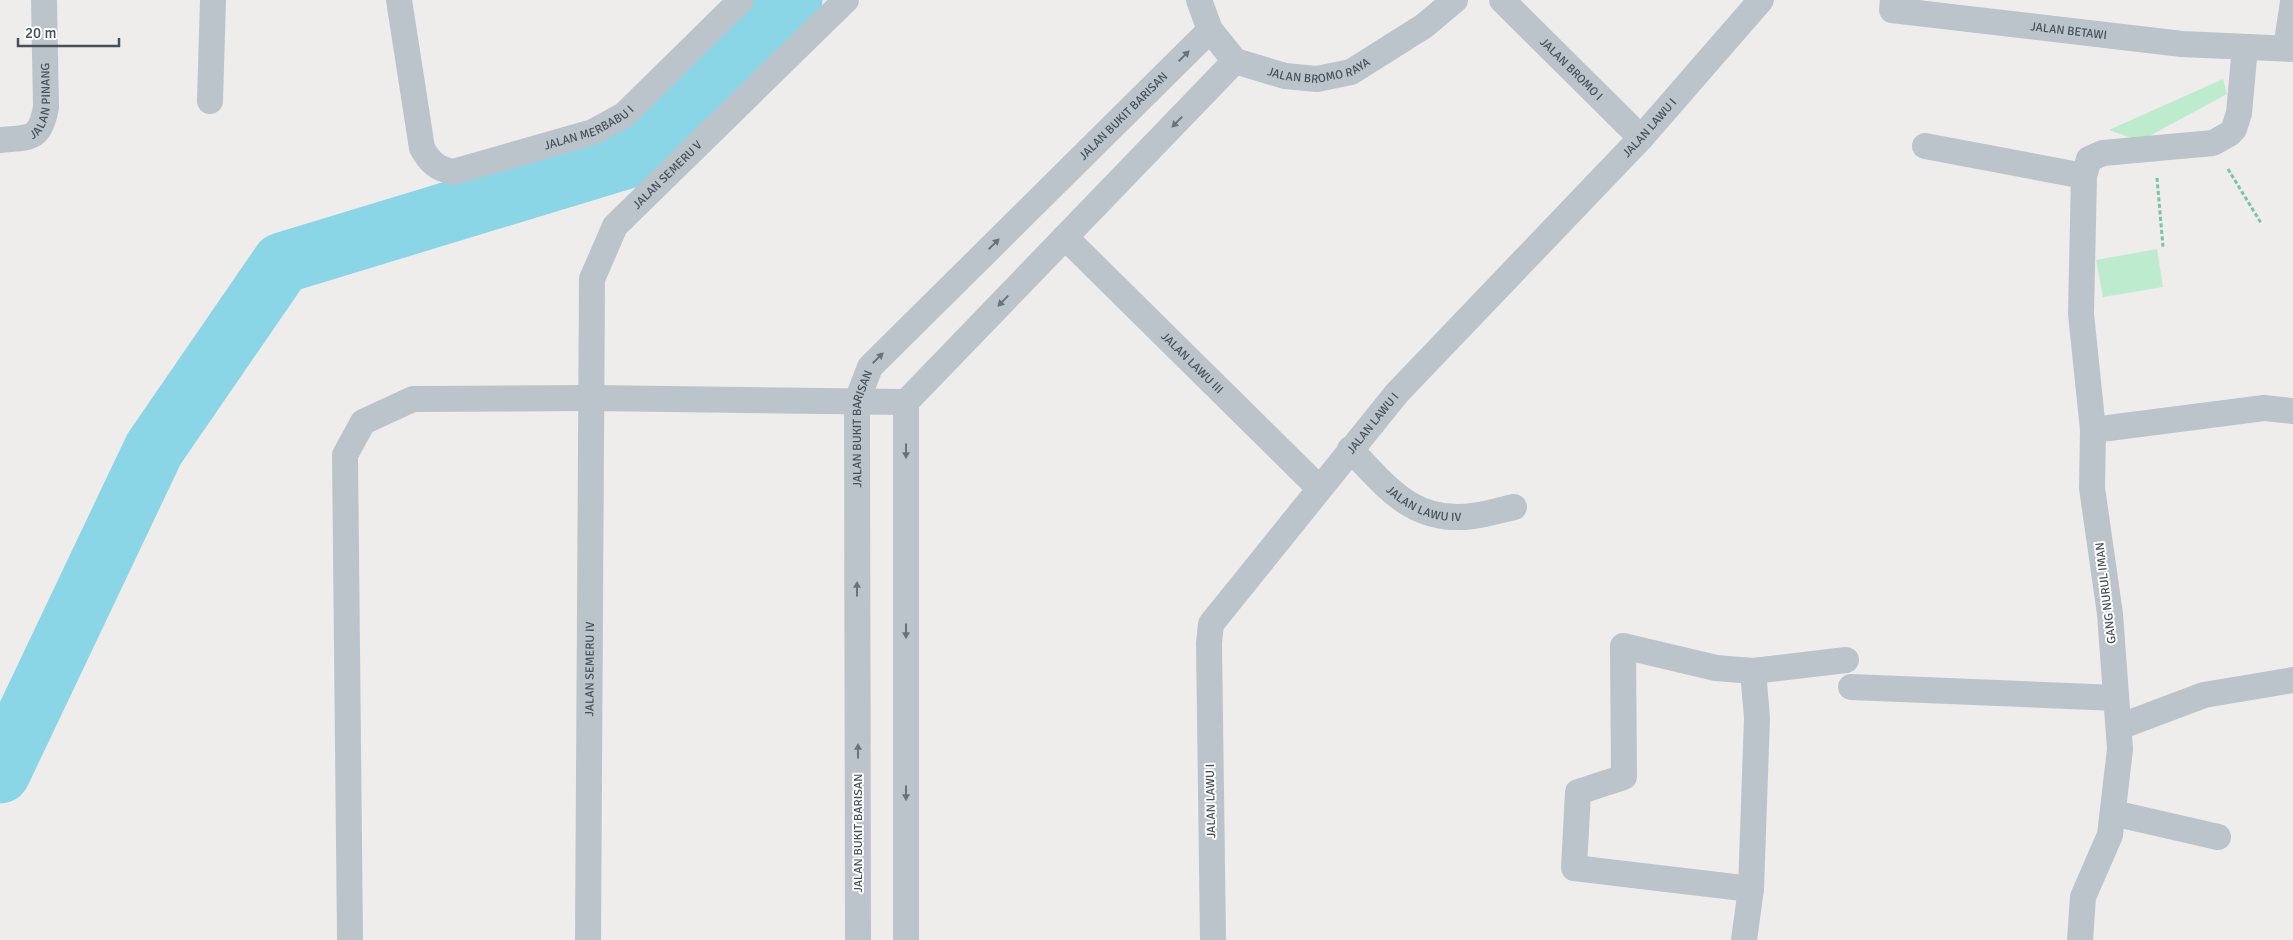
<svg xmlns="http://www.w3.org/2000/svg" width="2293" height="940" font-family="Signika,sans-serif">
<rect width="100%" height="100%" fill="#efecec"/>
<path fill="#bcebcd" d="M 2223,79 L 2227,94 L 2140,141 L 2109,130 Z
M 2157,249 L 2163,287 L 2103,297 L 2096,260 Z"/>
<g fill="none" stroke-linecap="round" stroke-linejoin="round">
<path stroke="#8bd6e6" stroke-width="61" d="M 0,773 L 154,449 L 282,263 L 634,156 L 792,0"/>
<path stroke="#76c79d" stroke-width="3" stroke-dasharray="4 2.5" stroke-linecap="butt" d="M 2228,169 L 2261,223
M 2157,178 L 2163,247"/>
<g stroke="#bbc4cb" stroke-width="26">
<path id="s1" d="M 399,0 L 422,148 C 430,163 438,169 453,172 L 593,132 L 624,115 L 741,0"/>
<path id="s2" d="M 1199,0 L 1210,30 L 1235,61 L 1285,76 L 1317,79 L 1351,72 L 1424,26 L 1455,0"/>
<path id="s3" d="M 1502,0 L 1641,138"/>
<path id="s4" d="M 1893,0 L 1892,10 L 2182,44 L 2293,49"/>
<path d="M 2286,48 L 2293,2"/>
<path d="M 210,101 L 213,0"/>
<path id="s5" d="M 0,140 C 30,137 40,141 46,107 L 44,0"/>
<path d="M 1925,146 L 2084,176"/>
<path id="s6" d="M 1065,237 L 1319,488"/>
<path d="M 2093,430 L 2264,408 L 2293,411"/>
<path id="s7" d="M 1350,449 C 1387,487 1413,524 1473,516 C 1487,514 1501,510 1514,507"/>
<path d="M 1851,687 L 2116,698"/>
<path d="M 2119,727 L 2204,695 L 2293,680"/>
<path d="M 2113,813 L 2218,837"/>
<path d="M 1751,889 L 1574,868 L 1578,792 L 1624,777 L 1623,646 L 1716,668 L 1753,671 L 1846,660"/>
<path d="M 350,940 L 345,455 L 363,422 L 413,399 L 591,398 L 906,402"/>
<path id="s8" d="M 588,940 L 592,279 L 615,226 L 846,0"/>
<path id="s9" d="M 858,940 L 857,401 L 870,367 L 1210,30"/>
<path d="M 906,940 L 906,402 L 1235,61"/>
<path id="s10" d="M 1213,940 L 1209,643 L 1211,624 L 1397,393 L 1641,138 L 1761,0"/>
<path d="M 1744,940 L 1751,889 L 1757,718 L 1753,671"/>
<path d="M 2080,940 L 2083,897 L 2110,835 L 2120,749 L 2110,614 L 2092,488 L 2093,430 L 2081,314 L 2084,176 L 2089,159 L 2103,153 L 2213,143 L 2229,134 L 2234,129 L 2239,113 L 2245,47"/>
</g>
</g>
<defs><path id="oneway-solid" d="M-6-.8H1V-3.2L6.5 0L1 3.2V.8H-6Z" transform="scale(1.25)"/></defs>
<g fill="#69737b">
<use href="#oneway-solid" transform="translate(1184 56) rotate(-45)"/>
<use href="#oneway-solid" transform="translate(1177 122) rotate(134)"/>
<use href="#oneway-solid" transform="translate(994 244) rotate(-45)"/>
<use href="#oneway-solid" transform="translate(1003 301) rotate(134)"/>
<use href="#oneway-solid" transform="translate(878 358) rotate(-45)"/>
<use href="#oneway-solid" transform="translate(906 451) rotate(90)"/>
<use href="#oneway-solid" transform="translate(857 589) rotate(-90)"/>
<use href="#oneway-solid" transform="translate(906 631) rotate(90)"/>
<use href="#oneway-solid" transform="translate(858 751) rotate(-90)"/>
<use href="#oneway-solid" transform="translate(906 793) rotate(90)"/>
</g>
<g text-anchor="middle" dominant-baseline="central" stroke-width="4" stroke-linejoin="round" paint-order="stroke">
<g font-size="12" fill="#465059" stroke="#fff">
<text stroke="none"><textPath href="#s4" startOffset="188">JALAN BETAWI</textPath></text>
<text stroke="none"><textPath href="#s2" startOffset="159">JALAN BROMO RAYA</textPath></text>
<text stroke="none"><textPath href="#s3" startOffset="98">JALAN BROMO I</textPath></text>
<text stroke="none"><textPath href="#s5" startOffset="70">JALAN PINANG</textPath></text>
<text stroke="none"><textPath href="#s9" startOffset="932">JALAN BUKIT BARISAN</textPath></text>
<text stroke="none"><textPath href="#s1" startOffset="334">JALAN MERBABU I</textPath></text>
<text stroke="none"><textPath href="#s10" startOffset="979">JALAN LAWU I</textPath></text>
<text stroke="none"><textPath href="#s8" startOffset="792">JALAN SEMERU V</textPath></text>
<text stroke="none"><textPath href="#s6" startOffset="179">JALAN LAWU III</textPath></text>
<text stroke="none"><textPath href="#s10" startOffset="574">JALAN LAWU I</textPath></text>
<text stroke="none"><textPath href="#s9" startOffset="512">JALAN BUKIT BARISAN</textPath></text>
<text stroke="none"><textPath href="#s7" startOffset="95">JALAN LAWU IV</textPath></text>
<text transform="translate(2106 593) rotate(-97)">GANG NURUL IMAN</text>
<text stroke="none"><textPath href="#s8" startOffset="271">JALAN SEMERU IV</textPath></text>
<text transform="translate(1211 801) rotate(-91)">JALAN LAWU I</text>
<text transform="translate(858 833) rotate(-90)">JALAN BUKIT BARISAN</text>
</g>
</g>
<path d="M18 38v8h101v-8" fill="none" stroke="#465059" stroke-width="2.5"/>
<text x="25" y="38" font-size="15" fill="#465059" stroke="#ffffff" stroke-width="4" paint-order="stroke">20 m</text>
</svg>
